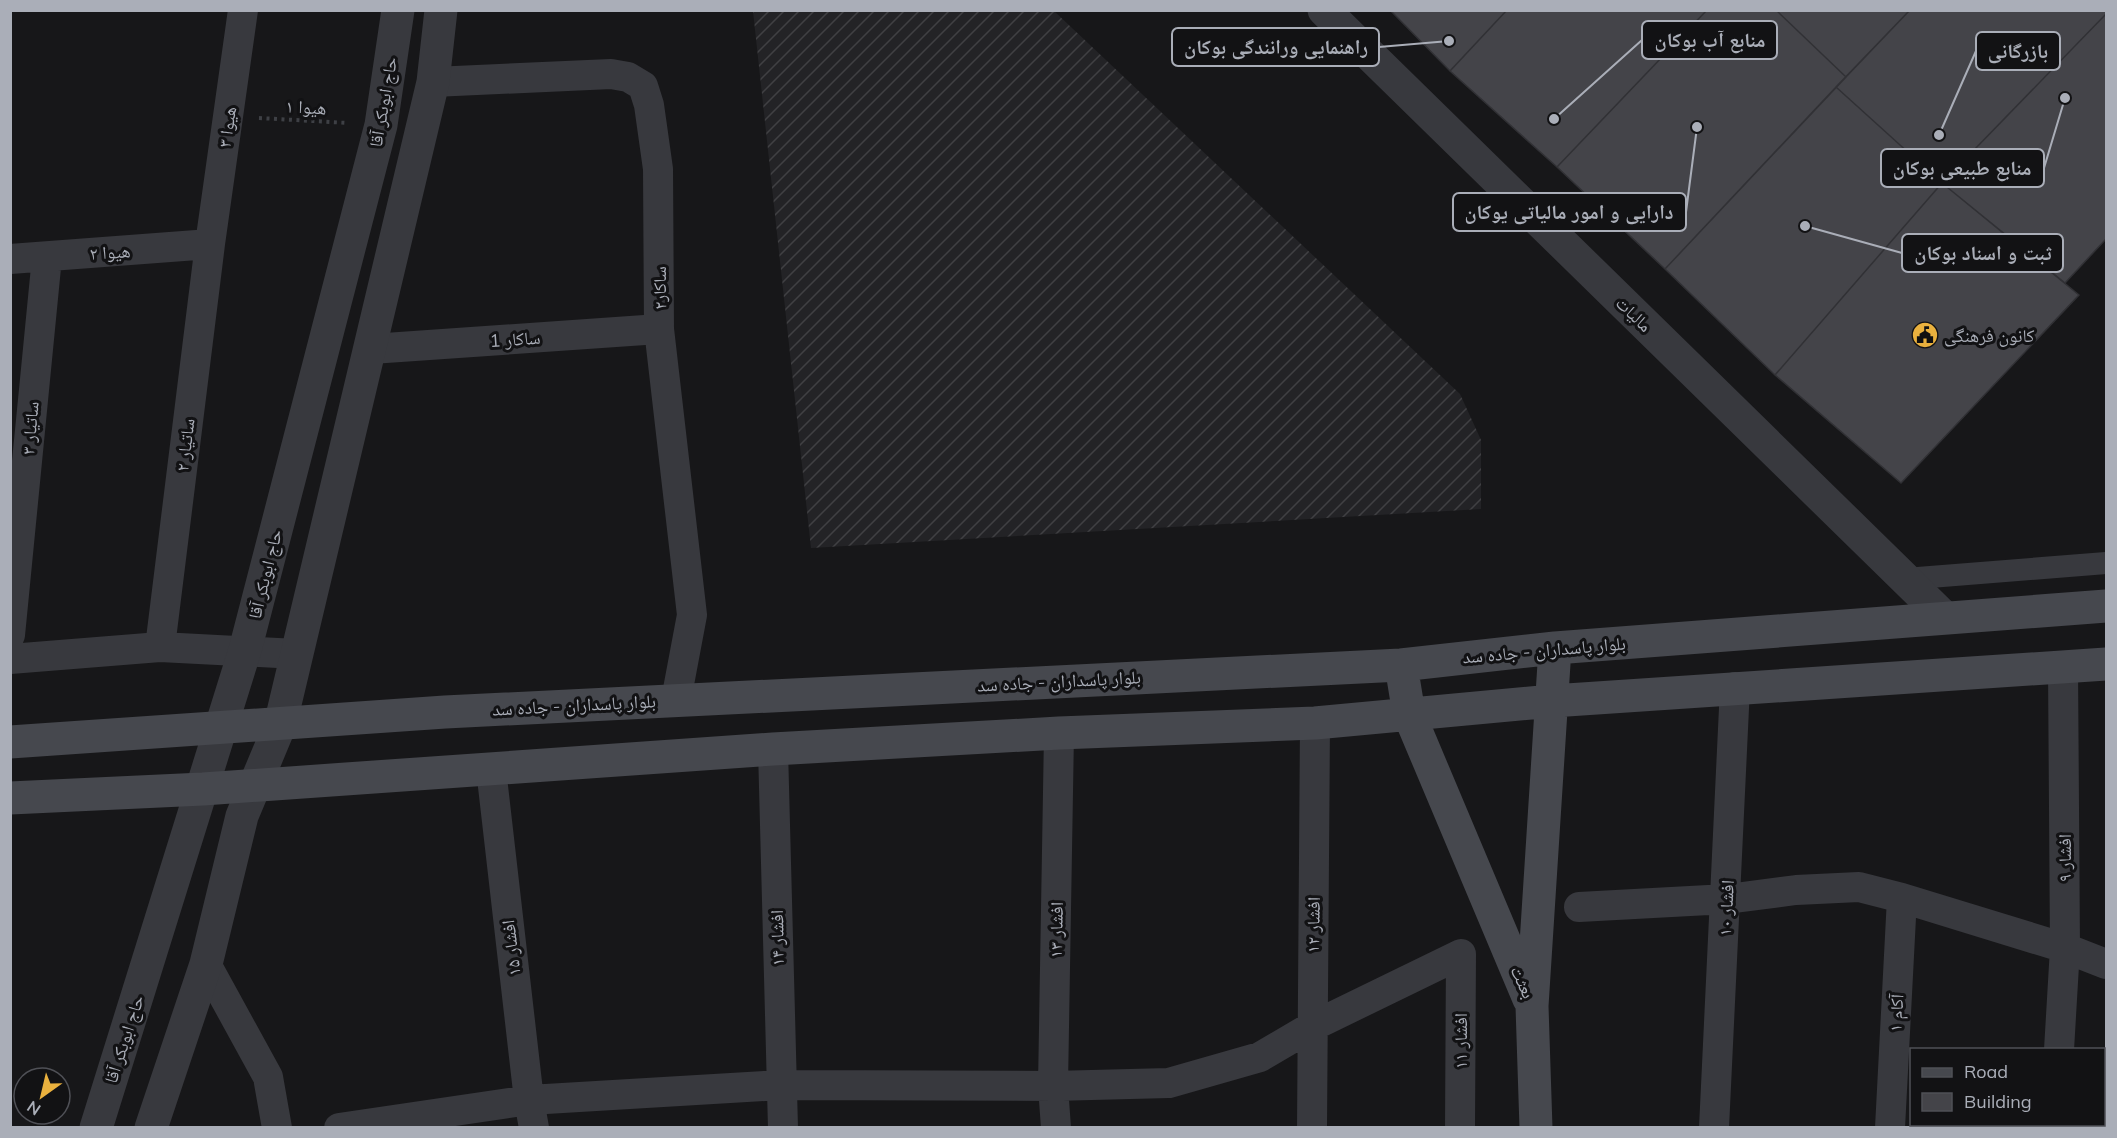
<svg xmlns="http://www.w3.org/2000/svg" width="2117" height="1138" font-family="Mulish,'Noto Naskh Arabic',sans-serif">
<defs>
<pattern id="industrial-furrows" width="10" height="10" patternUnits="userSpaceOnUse" patternTransform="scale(1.5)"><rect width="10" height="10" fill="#232326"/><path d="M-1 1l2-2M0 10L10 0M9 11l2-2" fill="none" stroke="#404043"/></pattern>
</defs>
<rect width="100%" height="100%" fill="#171719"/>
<path fill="url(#industrial-furrows)" d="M 753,11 L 1054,11 L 1460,394 L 1481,440 L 1481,509 L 811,548 Z"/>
<path fill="#444449" stroke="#313135" stroke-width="1.5" d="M 1390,10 L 1507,10 L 1450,71 Z
M 1507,10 L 1707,10 L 1557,167 L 1450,71 Z
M 1707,10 L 1776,10 L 1846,77 L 1665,269 L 1557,167 Z
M 1776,10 L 1910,10 L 1846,77 Z
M 1910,10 L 2106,10 L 2106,14 L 1942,183 L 1836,87 Z
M 2106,14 L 2106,239 L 2065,283 L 1942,183 Z
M 1836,87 L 1942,183 L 1775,375 L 1665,269 Z
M 1942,183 L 2079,295 L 1901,483 L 1775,375 Z"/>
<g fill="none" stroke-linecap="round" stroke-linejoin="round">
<path stroke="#3e4045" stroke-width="4" stroke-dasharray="3 4.5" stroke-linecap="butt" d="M 259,118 L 348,123"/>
<path stroke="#38393e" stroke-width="22" d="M 1905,579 L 2106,563"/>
<path stroke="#38393e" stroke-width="30" d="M 433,82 L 611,74 L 628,77 L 643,86 L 649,105 L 658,169 L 659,329 L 692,615 L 676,700
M 10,259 L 210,244
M 371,349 L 659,329
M 10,635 L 47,257
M 160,647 L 210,244 L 243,10
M 10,659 L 160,647 L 297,654
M 773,749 L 783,1128
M 491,769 L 529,1100 L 534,1128
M 1579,907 L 1727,899 L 1796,890 L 1859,887 L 1902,898 L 2065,948 L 2106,964
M 206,964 L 268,1077 L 277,1128
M 2059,1050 L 2065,948 L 2063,667
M 339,1128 L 529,1100 L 781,1085 L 1053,1086 L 1169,1083 L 1260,1057 L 1311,1027 L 1461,954 L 1460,1128
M 1056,1128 L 1053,1086 L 1059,733
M 1312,1128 L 1315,723
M 1714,1128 L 1735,687
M 1890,1128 L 1902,898
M 2055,1128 L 2056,1124"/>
<path stroke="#38393e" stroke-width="33" d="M 1324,10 L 1944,617
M 96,1128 L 245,650 L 381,125 L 398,10
M 151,1128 L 206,964 L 242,816 L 280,725 L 433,82 L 441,10"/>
<path stroke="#46484e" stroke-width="33" d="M 1401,665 L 1409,714 L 1529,999
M 10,742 L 445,712 L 1401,665 L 1555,648 L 2106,606
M 10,798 L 203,789 L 773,749 L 1059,733 L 1315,723 L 1552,701 L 2106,664
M 1536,1128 L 1532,1006 L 1555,648"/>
</g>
<defs>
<g id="civic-disc" transform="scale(1.35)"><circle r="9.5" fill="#eab13e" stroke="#121214"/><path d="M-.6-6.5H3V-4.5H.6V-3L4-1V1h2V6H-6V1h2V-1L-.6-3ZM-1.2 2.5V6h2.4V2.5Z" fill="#111"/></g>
</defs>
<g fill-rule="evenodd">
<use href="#civic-disc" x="1925" y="335"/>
</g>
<g text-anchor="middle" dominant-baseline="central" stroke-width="6" stroke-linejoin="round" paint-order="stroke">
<g font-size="18" fill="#aaaeb8" stroke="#121214">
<text transform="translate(383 102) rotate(-80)">حاج ابوبکر آقا</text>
<text transform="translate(306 107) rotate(3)">هیوا ۱</text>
<text transform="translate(227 127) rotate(-82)">هیوا ۳</text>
<text transform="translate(110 252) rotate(-4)">هیوا ۲</text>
<text transform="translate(659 288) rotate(-90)">ساکار۲</text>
<text transform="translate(1634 314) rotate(44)">مالیات</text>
<text transform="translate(515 339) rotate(-4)">ساکار 1</text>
<text transform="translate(30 428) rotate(-85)">ساتیار ۳</text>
<text transform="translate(185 445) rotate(-83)">ساتیار ۲</text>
<text transform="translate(265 574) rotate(-76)">حاج ابوبکر آقا</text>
<text transform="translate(1544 650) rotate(-5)">بلوار پاسداران - جاده سد</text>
<text transform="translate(1059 681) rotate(-3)">بلوار پاسداران - جاده سد</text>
<text transform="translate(574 705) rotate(-3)">بلوار پاسداران - جاده سد</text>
<text transform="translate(2064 858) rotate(-90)">افشار ۹</text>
<text transform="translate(1726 908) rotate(-87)">افشار ۱۰</text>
<text transform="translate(1313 925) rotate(-89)">افشار ۱۲</text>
<text transform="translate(1056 930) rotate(-89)">افشار ۱۳</text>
<text transform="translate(777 938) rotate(-91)">افشار ۱۴</text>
<text transform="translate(511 948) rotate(-97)">افشار ۱۵</text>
<text transform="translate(1523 982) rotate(65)">بعثت</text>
<text transform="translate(1896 1013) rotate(-87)">آکام ۱</text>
<text transform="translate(124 1039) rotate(-72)">حاج ابوبکر آقا</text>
<text transform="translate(1460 1041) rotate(-90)">افشار ۱۱</text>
</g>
<g font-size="18" fill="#aaaeb8" stroke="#121214" text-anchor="start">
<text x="1944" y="335">کانون فرهنگی</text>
</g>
</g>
<path fill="none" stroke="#aaaeb8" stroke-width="2" d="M1554 119L1642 40M1449 41L1379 47M1939 135L1976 51M2065 98L2044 168M1697 127L1686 212M1805 226L1902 253"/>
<g fill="#aaaeb8" stroke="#121214" stroke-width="2">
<circle cx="1554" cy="119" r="6"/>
<circle cx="1449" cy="41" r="6"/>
<circle cx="1939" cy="135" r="6"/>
<circle cx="2065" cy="98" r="6"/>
<circle cx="1697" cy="127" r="6"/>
<circle cx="1805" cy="226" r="6"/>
</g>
<g fill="#121214" stroke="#aaaeb8" stroke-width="2">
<rect x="1642" y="21" width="135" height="38" rx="6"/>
<rect x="1172" y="28" width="207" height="38" rx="6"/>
<rect x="1976" y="32" width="84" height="38" rx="6"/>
<rect x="1881" y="149" width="163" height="38" rx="6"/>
<rect x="1453" y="193" width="233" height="38" rx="6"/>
<rect x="1902" y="234" width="161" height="38" rx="6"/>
</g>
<g font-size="20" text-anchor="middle" font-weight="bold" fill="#aaaeb8">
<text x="1710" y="47">منابع آب بوکان</text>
<text x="1276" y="54">راهنمایی ورانندگی بوکان</text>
<text x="2018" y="58">بازرگانی</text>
<text x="1962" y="175">منابع طبیعی بوکان</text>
<text x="1569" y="219">دارایی و امور مالیاتی یوکان</text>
<text x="1983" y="260">ثبت و اسناد بوکان</text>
</g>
<rect width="2117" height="1138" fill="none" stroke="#aaaeb8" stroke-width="24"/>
<rect x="1910" y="1048" width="195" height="78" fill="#121214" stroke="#4f5056" stroke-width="1.5"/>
<rect x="1922" y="1068" width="30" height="9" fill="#46484e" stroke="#4f5056" stroke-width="1.5"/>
<text x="1964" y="1078" font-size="18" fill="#aaaeb8">Road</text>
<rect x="1922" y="1093" width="30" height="18" fill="#444449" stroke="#4f5056" stroke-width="1.5"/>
<text x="1964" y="1108" font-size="18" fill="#aaaeb8">Building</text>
<g transform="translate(42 1096) rotate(214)"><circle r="28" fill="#121214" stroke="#4f5056" stroke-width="1.5"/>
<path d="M0-4.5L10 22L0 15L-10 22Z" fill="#eab13e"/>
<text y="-9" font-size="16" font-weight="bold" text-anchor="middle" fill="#aaaeb8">N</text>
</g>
</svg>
